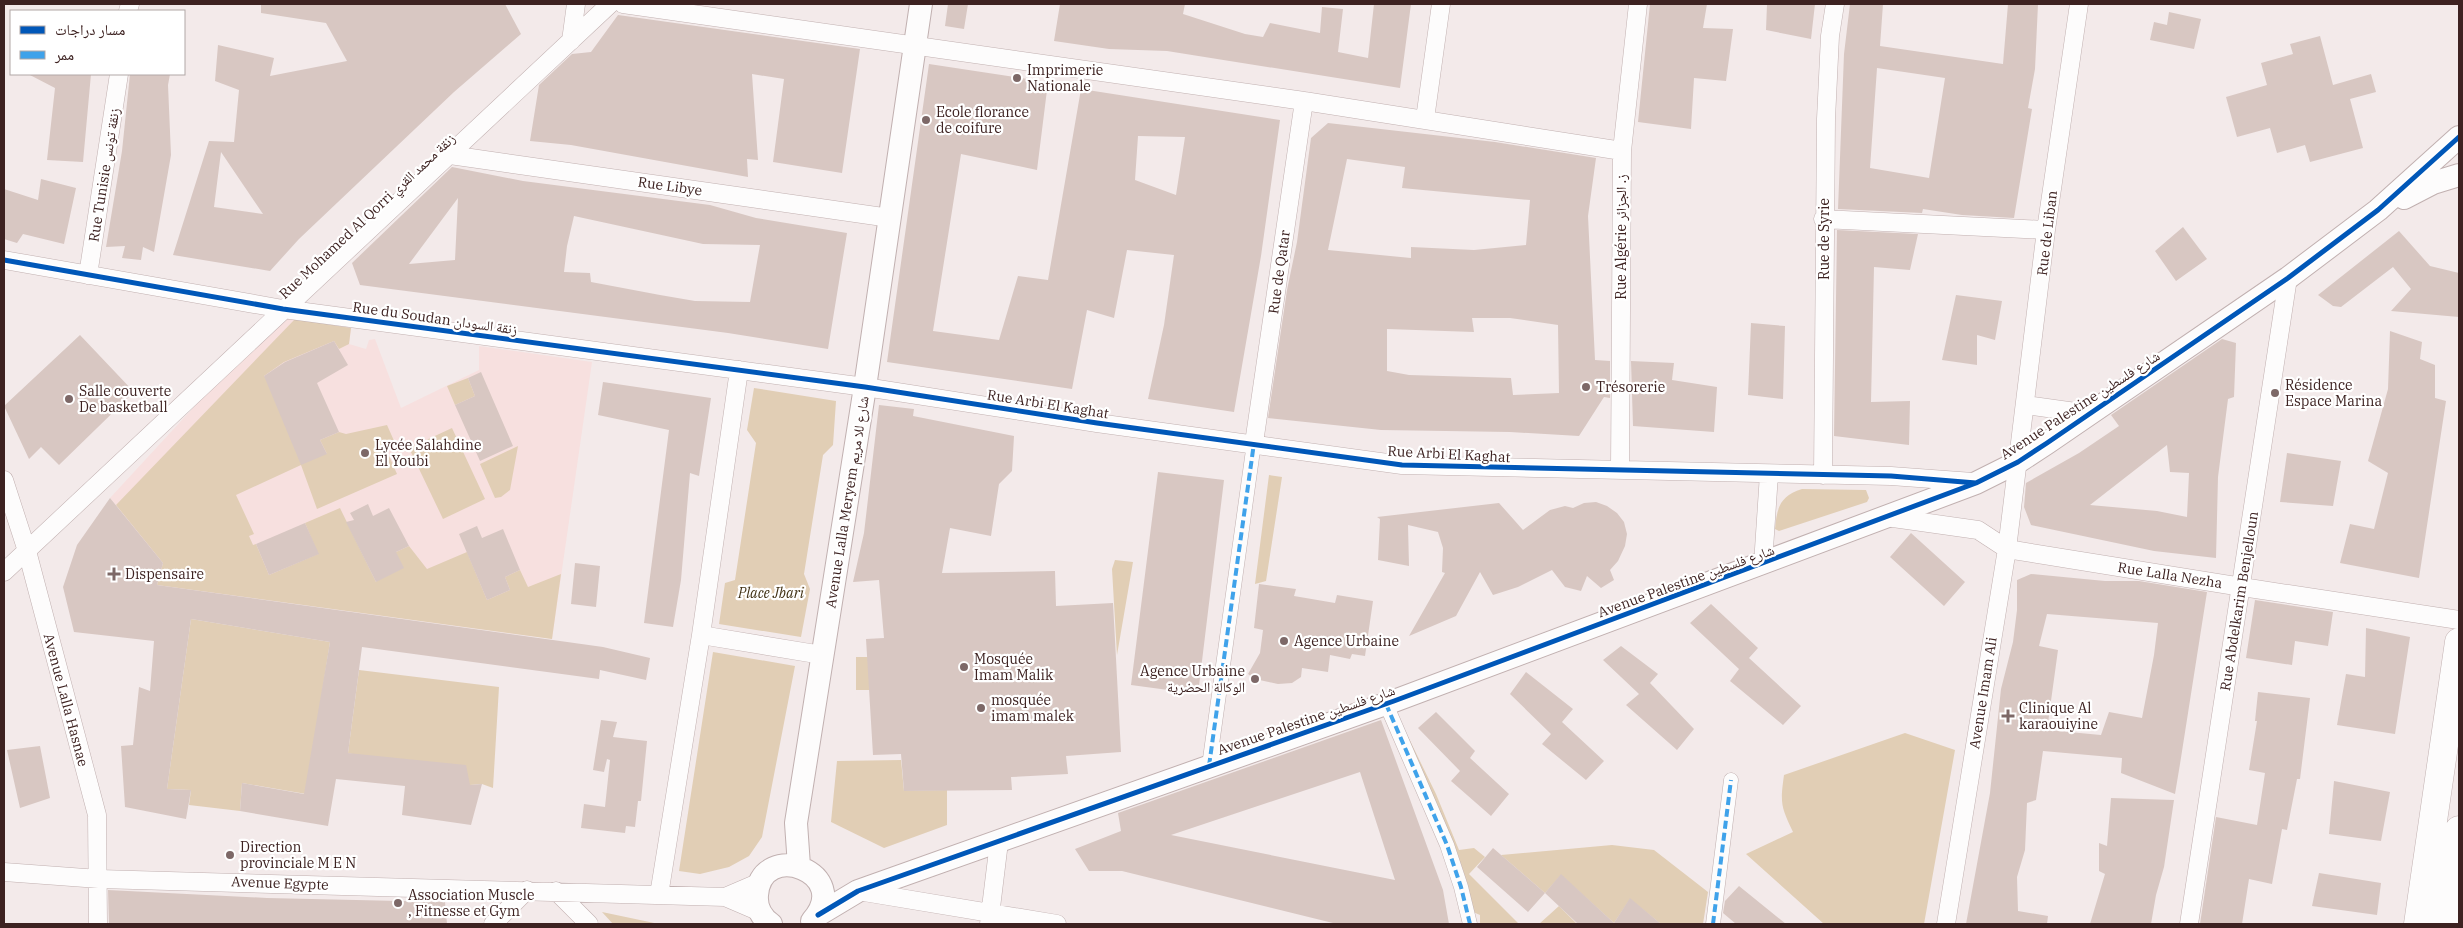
<svg xmlns="http://www.w3.org/2000/svg" width="2463" height="928" font-family="'IBM Plex Serif','Noto Naskh Arabic',serif">
<rect width="100%" height="100%" fill="#f3eaea"/>
<path fill="#f7e0df" d="M 278,316 L 351,328 L 349,344 L 366,349 L 369,340 L 375,339 L 401,408 L 479,370 L 479,346 L 592,362 L 552,639 L 157,585 L 163,563 L 110,498 Z"/>
<path fill="#e1ceb5" d="M 295,319 L 351,328 L 349,344 L 339,349 L 334,341 L 284,362 L 264,376 L 327,454 L 320,440 L 339,432 L 346,434 L 387,425 L 395,443 L 385,447 L 397,474 L 317,509 L 301,465 L 236,495 L 254,534 L 249,536 L 253,545 L 256,544 L 269,575 L 318,554 L 305,523 L 340,508 L 376,582 L 396,552 L 409,546 L 427,569 L 467,552 L 487,600 L 510,590 L 505,577 L 520,570 L 528,587 L 561,574 L 552,639 L 157,585 L 163,563 L 116,505 Z
M 468,378 L 475,396 L 455,405 L 447,386 Z
M 754,388 L 836,401 L 833,445 L 823,455 L 804,574 L 810,589 L 801,637 L 719,624 L 725,583 L 735,580 L 756,443 L 747,430 Z
M 452,428 L 485,499 L 443,519 L 409,448 Z
M 518,446 L 510,490 L 501,497 L 495,498 L 480,464 Z
M 1269,475 L 1282,477 L 1266,581 L 1255,584 Z
M 1802,489 L 1866,490 L 1869,498 L 1867,502 L 1779,531 L 1775,529 C 1777,507 1780,496 1802,489 Z
M 1115,560 L 1133,562 L 1117,655 L 1112,569 Z
M 191,619 L 330,642 L 306,794 L 242,783 L 240,811 L 189,805 L 191,790 L 167,789 Z
M 713,652 L 795,666 L 762,837 L 749,856 L 729,867 L 700,874 L 679,871 Z
M 856,657 L 874,657 L 874,690 L 856,690 Z
M 359,670 L 499,687 L 493,788 L 482,784 L 470,785 L 348,753 Z
M 1399,718 L 1436,794 L 1459,850 L 1474,848 L 1485,857 L 1469,874 L 1519,924 L 1480,924 L 1480,915 L 1466,909 Z
M 1905,733 L 1955,750 L 1924,924 L 1824,924 L 1746,854 L 1793,832 C 1781,806 1780,804 1784,775 Z
M 901,760 L 904,791 L 947,790 L 947,825 L 884,848 L 831,822 L 837,761 Z
M 1612,845 L 1654,850 L 1708,892 L 1703,924 L 1661,924 L 1630,899 L 1614,923 L 1561,875 L 1545,893 L 1501,855 Z
M 1559,906 L 1576,923 L 1539,924 Z
M 602,912 L 659,924 L 613,924 Z"/>
<path fill="#d8c7c2" fill-rule="evenodd" d="M 261,4 L 505,4 L 521,34 L 454,92 L 299,239 L 270,271 L 173,255 L 209,141 L 234,142 L 239,90 L 215,81 L 218,45 L 274,58 L 270,76 L 347,61 L 326,23 L 261,13 ZM 221,152 L 263,214 L 214,207 Z
M 948,4 L 968,4 L 964,29 L 945,26 Z
M 1060,4 L 1185,4 L 1183,14 L 1245,34 L 1263,37 L 1270,23 L 1320,33 L 1322,7 L 1343,9 L 1338,52 L 1368,58 L 1374,4 L 1411,4 L 1400,88 L 1167,51 L 1109,49 L 1054,41 Z
M 1650,4 L 1707,4 L 1703,28 L 1733,29 L 1726,81 L 1694,78 L 1691,129 L 1638,122 Z
M 1767,4 L 1815,4 L 1811,39 L 1766,30 Z
M 1850,4 L 1883,4 L 1880,46 L 2003,64 L 2008,4 L 2038,4 L 2035,69 L 2028,108 L 2032,109 L 2014,218 L 1962,215 L 1923,209 L 1922,213 L 1838,209 L 1844,54 ZM 1877,68 L 1945,78 L 1929,178 L 1870,168 Z
M 2169,12 L 2201,19 L 2194,49 L 2150,40 L 2154,22 L 2167,25 Z
M 618,15 L 860,49 L 842,173 L 773,162 L 784,79 L 752,74 L 758,160 L 747,159 L 748,177 L 571,145 L 530,141 L 539,85 L 572,54 L 591,52 Z
M 2320,36 L 2333,85 L 2371,74 L 2376,92 L 2350,99 L 2363,148 L 2310,162 L 2305,145 L 2277,153 L 2270,128 L 2237,137 L 2226,97 L 2267,85 L 2261,63 L 2293,54 L 2290,44 Z
M 929,64 L 1048,82 L 1037,170 L 961,154 L 933,331 L 999,340 L 1018,276 L 1048,280 L 1081,89 L 1280,120 L 1261,256 L 1234,412 L 1148,399 L 1164,325 L 1174,255 L 1127,250 L 1114,318 L 1087,310 L 1072,389 L 887,362 ZM 1138,136 L 1185,137 L 1176,195 L 1135,180 Z
M 28,74 L 91,74 L 83,162 L 47,160 L 55,88 Z
M 130,74 L 170,74 L 168,85 L 171,155 L 154,252 L 143,247 L 141,260 L 122,258 L 125,246 L 106,247 L 122,151 Z
M 1328,123 L 1495,142 L 1596,158 L 1588,216 L 1595,360 L 1610,361 L 1610,398 L 1604,397 L 1579,436 L 1510,432 L 1381,430 L 1268,418 L 1287,290 L 1297,242 L 1311,138 ZM 1347,159 L 1405,167 L 1402,188 L 1530,200 L 1526,245 L 1474,250 L 1411,247 L 1411,258 L 1328,250 ZM 1472,318 L 1510,318 L 1558,325 L 1559,393 L 1513,395 L 1511,378 L 1409,375 L 1387,371 L 1387,329 L 1474,332 Z
M 452,167 L 523,181 L 710,205 L 756,218 L 847,233 L 828,349 L 728,333 L 360,285 L 352,263 ZM 458,198 L 455,260 L 409,264 ZM 574,216 L 703,244 L 760,245 L 750,302 L 695,301 L 660,295 L 591,282 L 590,273 L 564,272 L 567,246 Z
M 41,179 L 76,188 L 64,244 L 23,234 L 17,243 L 4,239 L 4,189 L 38,200 Z
M 2183,227 L 2207,259 L 2176,281 L 2155,251 Z
M 1837,230 L 1918,234 L 1910,270 L 1874,267 L 1871,402 L 1910,401 L 1909,445 L 1834,436 Z
M 2399,231 L 2430,266 L 2459,273 L 2459,317 L 2391,311 L 2411,289 L 2393,267 L 2341,307 L 2333,306 L 2318,295 Z
M 1956,295 L 2002,301 L 1995,340 L 1977,335 L 1977,365 L 1942,360 Z
M 1751,323 L 1785,326 L 1783,399 L 1748,395 Z
M 2390,331 L 2422,342 L 2420,359 L 2435,365 L 2435,398 L 2446,401 L 2419,578 L 2340,563 L 2350,524 L 2374,529 L 2388,473 L 2368,461 L 2388,389 Z
M 80,335 L 134,392 L 59,465 L 41,447 L 29,459 L 4,406 Z
M 2222,339 L 2236,343 L 2234,397 L 2228,399 L 2218,477 L 2216,558 L 2154,551 L 2031,525 L 2024,507 L 2026,483 L 2079,453 L 2119,426 L 2111,415 ZM 2167,445 L 2170,472 L 2189,473 L 2187,517 L 2157,511 L 2090,505 Z
M 334,341 L 348,365 L 317,383 L 339,432 L 320,440 L 327,454 L 301,465 L 264,376 L 285,362 Z
M 1631,361 L 1674,363 L 1672,380 L 1717,387 L 1714,432 L 1633,426 Z
M 481,372 L 513,446 L 480,461 L 455,405 L 475,396 L 468,378 Z
M 603,382 L 711,398 L 699,476 L 690,473 L 681,580 L 673,627 L 644,623 L 669,430 L 598,415 Z
M 879,405 L 914,409 L 913,416 L 1014,436 L 1012,471 L 999,484 L 991,536 L 950,528 L 942,573 L 1055,571 L 1056,606 L 1113,603 L 1121,752 L 1066,756 L 1068,774 L 1011,777 L 1012,790 L 904,791 L 901,754 L 873,755 L 866,639 L 884,638 L 879,580 L 853,582 L 864,533 Z
M 2287,453 L 2341,461 L 2333,506 L 2280,502 Z
M 1158,472 L 1224,480 L 1198,694 L 1131,685 Z
M 110,498 L 163,563 L 157,585 L 603,647 L 650,658 L 646,680 L 600,670 L 599,679 L 362,647 L 348,753 L 466,765 L 470,785 L 482,784 L 471,825 L 402,815 L 405,786 L 336,779 L 328,826 L 240,811 L 242,783 L 304,794 L 330,642 L 191,619 L 167,789 L 191,790 L 186,819 L 125,807 L 121,746 L 133,745 L 139,687 L 150,691 L 154,641 L 74,632 L 63,587 L 77,545 Z
M 1596,502 L 1607,506 L 1617,513 L 1624,522 L 1627,534 L 1625,546 L 1618,561 L 1610,570 L 1614,580 L 1601,588 L 1587,576 L 1581,591 L 1565,587 L 1552,570 L 1518,587 L 1493,595 L 1480,572 L 1456,616 L 1409,636 L 1445,573 L 1442,572 L 1443,548 L 1438,532 L 1408,525 L 1409,566 L 1378,560 L 1380,519 L 1377,517 L 1499,503 L 1523,530 L 1550,510 L 1565,506 L 1573,508 L 1584,503 Z
M 368,504 L 373,516 L 389,508 L 409,546 L 396,552 L 404,568 L 376,582 L 346,522 L 354,520 L 350,513 Z
M 305,523 L 319,554 L 269,575 L 256,544 Z
M 477,526 L 482,538 L 503,529 L 520,570 L 505,577 L 510,590 L 487,600 L 459,534 Z
M 1911,533 L 1965,582 L 1944,606 L 1890,557 Z
M 575,563 L 600,566 L 596,607 L 571,604 Z
M 2031,574 L 2105,581 L 2139,581 L 2207,592 L 2180,764 L 2175,794 L 2121,773 L 2122,758 L 2043,751 L 2036,800 L 2027,803 L 2025,850 L 2017,877 L 2018,911 L 2048,916 L 2047,924 L 1966,924 L 1990,793 L 2001,689 L 2013,642 L 2017,610 L 2017,580 ZM 2047,614 L 2158,623 L 2154,655 L 2142,718 L 2109,712 L 2101,735 L 2047,730 L 2058,650 L 2039,646 Z
M 1259,584 L 1296,589 L 1294,596 L 1335,603 L 1337,595 L 1373,601 L 1365,656 L 1352,654 L 1350,659 L 1330,655 L 1328,672 L 1302,668 L 1301,677 L 1292,683 L 1278,684 L 1255,679 L 1248,674 L 1260,653 L 1263,630 L 1254,628 Z
M 2255,600 L 2333,612 L 2328,646 L 2295,641 L 2292,665 L 2246,658 Z
M 1711,604 L 1758,648 L 1749,658 L 1801,706 L 1783,725 L 1730,681 L 1739,669 L 1690,623 Z
M 2366,628 L 2410,637 L 2395,734 L 2337,725 L 2346,674 L 2365,677 Z
M 1621,646 L 1658,674 L 1650,683 L 1694,729 L 1677,750 L 1626,705 L 1639,694 L 1603,660 Z
M 1526,672 L 1573,709 L 1562,722 L 1604,761 L 1586,780 L 1542,744 L 1551,734 L 1510,694 Z
M 2258,692 L 2310,698 L 2300,779 L 2297,779 L 2287,830 L 2282,829 L 2272,884 L 2249,879 L 2242,924 L 2200,924 L 2216,817 L 2257,825 L 2265,773 L 2249,770 L 2257,721 L 2255,721 Z
M 1436,712 L 1475,751 L 1470,758 L 1509,794 L 1491,816 L 1451,781 L 1460,771 L 1418,728 Z
M 601,720 L 617,722 L 613,737 L 647,741 L 641,801 L 638,801 L 635,827 L 626,826 L 625,833 L 581,828 L 584,804 L 605,807 L 610,760 L 607,759 L 604,772 L 593,770 Z
M 1381,720 L 1443,890 L 1449,924 L 1337,924 L 1122,871 L 1089,871 L 1075,849 L 1121,831 L 1118,813 ZM 1360,772 L 1395,880 L 1171,835 Z
M 40,746 L 50,798 L 20,808 L 7,750 Z
M 2334,781 L 2390,792 L 2381,841 L 2329,834 Z
M 2111,798 L 2174,800 L 2164,867 L 2156,895 L 2151,924 L 2090,924 L 2105,874 L 2099,871 L 2099,843 L 2107,846 Z
M 1493,848 L 1545,893 L 1528,912 L 1477,867 Z
M 2319,873 L 2381,883 L 2377,915 L 2312,906 Z
M 1561,874 L 1614,923 L 1630,898 L 1661,924 L 1578,924 L 1545,893 Z
M 1739,886 L 1786,924 L 1736,924 L 1723,913 L 1725,901 Z
M 108,890 L 267,898 L 445,902 L 447,924 L 109,924 Z"/>
<g fill="none" stroke-linecap="round" stroke-linejoin="round">
<g stroke="#c1b0b0" stroke-width="15">
<path id="pedestrian" d="M 1386,704 L 1447,845 L 1461,887 L 1470,924
M 1209,766 L 1254,443
M 1713,924 L 1731,780"/>
</g>
<g stroke="#c1b0b0" stroke-width="19">
<path id="minor" d="M 623,4 L 1304,101 L 1622,151
M 128,11 L 130,4
M 571,41 L 576,4
M 1425,119 L 1441,4
M 450,155 L 890,218
M 1823,219 L 2046,230
M 4,260 L 283,309 L 865,387 L 1097,423 L 1402,465 L 1891,476 L 1973,482
M 88,275 L 119,74
M 2026,405 L 2090,414
M 1254,443 L 1304,101
M 1620,470 L 1622,151 L 1638,4
M 1823,475 L 1826,119 L 1830,36 L 1835,4
M 4,480 L 27,551 L 97,815 L 98,924
M 1886,517 L 1978,530 L 2007,549 L 2242,587 L 2459,620
M 1763,564 L 1769,474
M 4,572 L 610,4
M 701,635 L 822,655
M 4,872 L 99,879 L 725,897 L 760,912
M 556,891 L 589,924
M 858,891 L 1057,924
M 659,895 L 701,635 L 739,370
M 725,897 L 760,882
M 493,924 L 527,890
M 989,924 L 999,842
M 1946,924 L 2007,549 L 2046,230 L 2079,4
M 2189,924 L 2288,278"/>
</g>
<g stroke="#c1b0b0" stroke-width="24">
<path id="tertiary" d="M 2404,198 L 2433,183 L 2459,175
M 799,866 L 796,823 L 865,387 L 921,4
M 818,915 L 858,891 L 1394,701 L 1976,483 L 2018,462 L 2047,443 L 2288,278 L 2378,210 L 2459,137
M 771,924 C 761,917 756,907 757,895 C 761,838 855,873 812,921"/>
</g>
<g stroke="#c1b0b0" stroke-width="29">
<path id="primary" d="M 2418,924 L 2459,642
M 2446,924 L 2459,830"/>
</g>
<use href="#pedestrian" stroke="#fdfcfc" stroke-width="14"/>
<use href="#minor" stroke="#fdfcfc" stroke-width="18"/>
<use href="#tertiary" stroke="#fdfcfc" stroke-width="22"/>
<use href="#primary" stroke="#fdfcfc" stroke-width="28"/>
<path stroke="#3fa2ea" stroke-width="4" stroke-dasharray="8 4" stroke-linecap="butt" d="M 1386,704 L 1447,845 L 1461,887 L 1470,924
M 1209,766 L 1254,443
M 1713,924 L 1731,780"/>
<g stroke="#fff" stroke-width="8">
<path id="cycleway" d="M 4,260 L 283,309 L 865,387 L 1097,423 L 1402,465 L 1891,476 L 1976,483
M 818,915 L 858,891 L 1394,701 L 1976,483 L 2018,462 L 2047,443 L 2288,278 L 2378,210 L 2459,137"/>
</g>
<use href="#cycleway" stroke="#0057b8" stroke-width="5"/>
</g>
<g fill="#7d6867" stroke="#fff" stroke-width="2">
<circle cx="1017" cy="78" r="5"/>
<circle cx="926" cy="120" r="5"/>
<circle cx="1586" cy="387" r="5"/>
<circle cx="2275" cy="393" r="5"/>
<circle cx="69" cy="399" r="5"/>
<circle cx="365" cy="453" r="5"/>
<path d="M111.5 566.5h5v5h5v5h-5v5h-5v-5h-5v-5h5z"/>
<circle cx="1284" cy="641" r="5"/>
<circle cx="964" cy="667" r="5"/>
<circle cx="1255" cy="679" r="5"/>
<circle cx="981" cy="708" r="5"/>
<path d="M2005.5 708.5h5v5h5v5h-5v5h-5v-5h-5v-5h5z"/>
<circle cx="230" cy="855" r="5"/>
<circle cx="398" cy="903" r="5"/>
</g>
<g text-anchor="middle" dominant-baseline="central" stroke-width="4.5" stroke-linejoin="round" paint-order="stroke">
<g font-size="14" fill="#3d2221" stroke="#fff" text-anchor="start">
<text x="1027" y="70">Imprimerie<tspan x="1027" dy="16">Nationale</tspan></text>
<text x="936" y="112">Ecole florance<tspan x="936" dy="16">de coifure</tspan></text>
<text x="2285" y="385">Résidence<tspan x="2285" dy="16">Espace Marina</tspan></text>
<text x="1596" y="387">Trésorerie</text>
<text x="79" y="391">Salle couverte<tspan x="79" dy="16">De basketball</tspan></text>
<text x="375" y="445">Lycée Salahdine<tspan x="375" dy="16">El Youbi</tspan></text>
<text x="125" y="574">Dispensaire</text>
<text x="1294" y="641">Agence Urbaine</text>
<text x="974" y="659">Mosquée<tspan x="974" dy="16">Imam Malik</tspan></text>
<text x="1245" y="671" text-anchor="end">Agence Urbaine<tspan x="1245" dy="16">الوكالة الحضرية</tspan></text>
<text x="991" y="700">mosquée<tspan x="991" dy="16">imam malek</tspan></text>
<text x="2019" y="708">Clinique Al<tspan x="2019" dy="16">karaouiyine</tspan></text>
<text x="240" y="847">Direction<tspan x="240" dy="16">provinciale M E N</tspan></text>
<text x="408" y="895">Association Muscle<tspan x="408" dy="16">, Fitnesse et Gym</tspan></text>
</g>
<g font-size="14" fill="#3d2221" stroke="#fff">
<text transform="translate(104 175) rotate(-81)">Rue Tunisie زنقة تونس</text>
<text transform="translate(670 186) rotate(8)">Rue Libye</text>
<text transform="translate(367 216) rotate(-43)">Rue Mohamed Al Qorri زنقة محمد القري</text>
<text transform="translate(2047 233) rotate(-83)">Rue de Liban</text>
<text transform="translate(1621 237) rotate(-90)">Rue Algérie ز. الجزائر</text>
<text transform="translate(1824 239) rotate(-90)">Rue de Syrie</text>
<text transform="translate(1279 272) rotate(-82)">Rue de Qatar</text>
<text transform="translate(435 318) rotate(8)">Rue du Soudan زنقة السودان</text>
<text transform="translate(1048 404) rotate(9)">Rue Arbi El Kaghat</text>
<text transform="translate(2080 405) rotate(-33)">Avenue Palestine شارع فلسطين</text>
<text transform="translate(1449 454) rotate(3)">Rue Arbi El Kaghat</text>
<text transform="translate(847 502) rotate(-81)">Avenue Lalla Meryem شارع للا مريم</text>
<text transform="translate(2170 575) rotate(9)">Rue Lalla Nezha</text>
<text transform="translate(1686 581) rotate(-20)">Avenue Palestine شارع فلسطين</text>
<text transform="translate(2239 601) rotate(-81)">Rue Abdelkarim Benjelloun</text>
<text transform="translate(1983 693) rotate(-81)">Avenue Imam Ali</text>
<text transform="translate(66 700) rotate(75)">Avenue Lalla Hasnae</text>
<text transform="translate(1306 720) rotate(-19)">Avenue Palestine شارع فلسطين</text>
<text transform="translate(280 883) rotate(2)">Avenue Egypte</text>
</g>
<g font-size="14" font-style="italic" fill="#413114" stroke="#fff">
<text x="771" y="593">Place Jbari</text>
</g>
</g>
<rect width="2463" height="928" fill="none" stroke="#3d2221" stroke-width="10"/>
<rect x="10" y="10" width="175" height="65" fill="#ffffff" stroke="#b1a7a6"/>
<rect x="20" y="26" width="25" height="8" fill="#0057b8" stroke="#b1a7a6"/>
<text x="55" y="35" font-size="15" fill="#3d2221">مسار دراجات</text>
<rect x="20" y="51" width="25" height="8" fill="#3fa2ea" stroke="#b1a7a6"/>
<text x="55" y="60" font-size="15" fill="#3d2221">ممر</text>
</svg>
